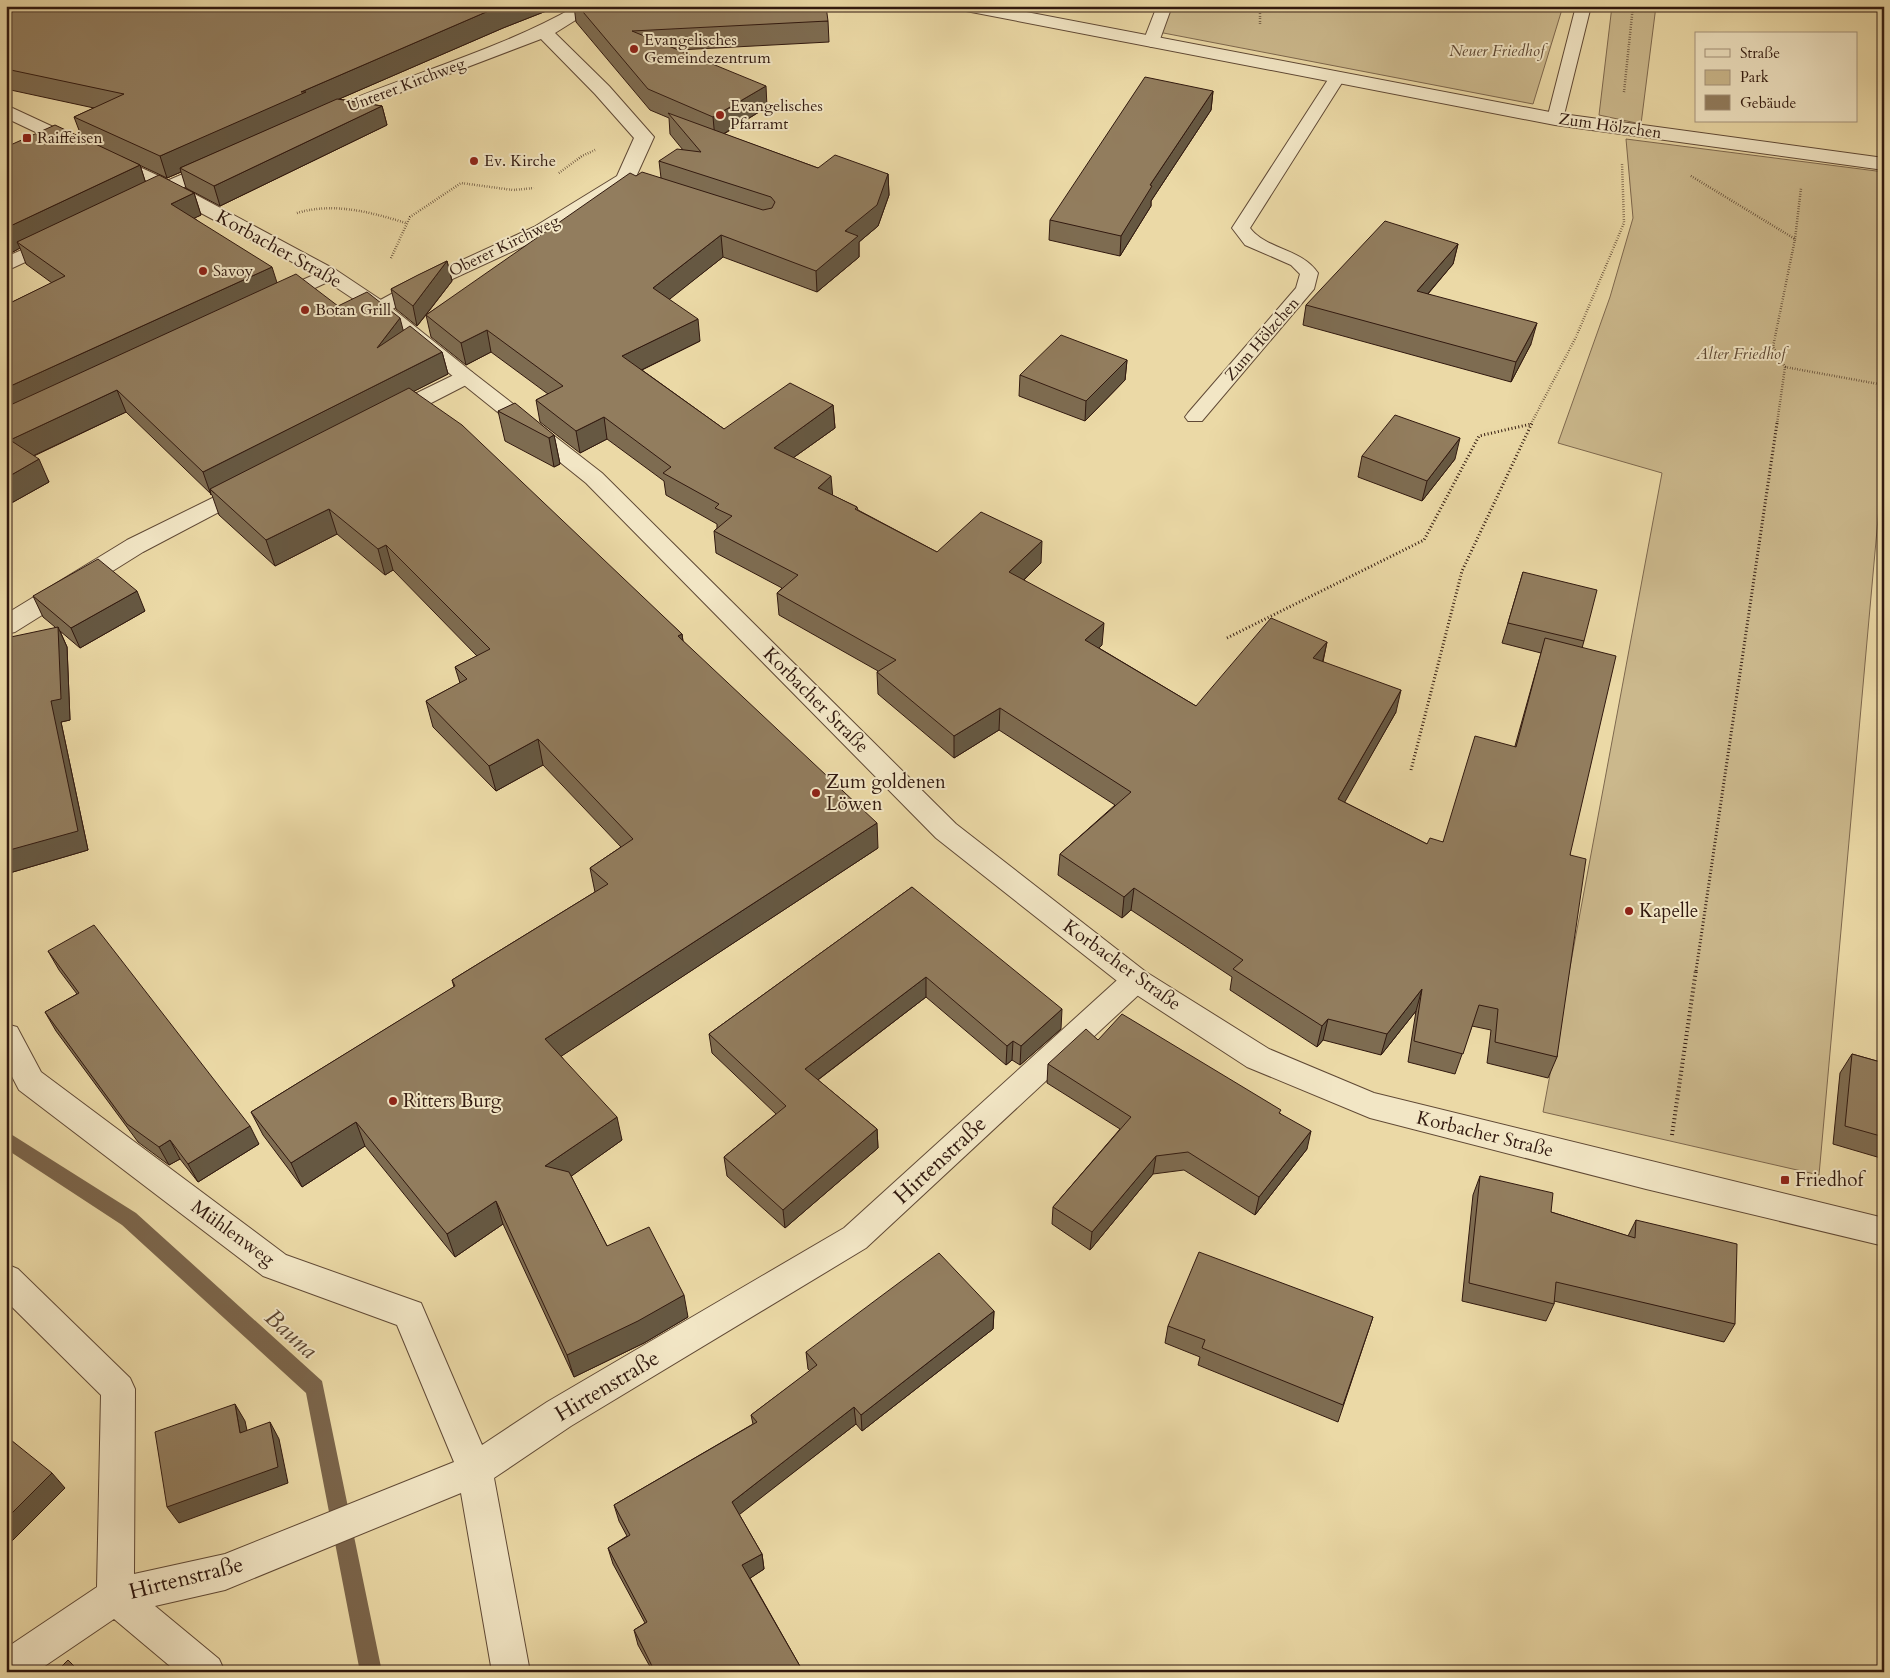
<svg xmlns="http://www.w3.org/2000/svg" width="1890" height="1678" font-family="Cardo,serif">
<rect width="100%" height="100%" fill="#ebd9a6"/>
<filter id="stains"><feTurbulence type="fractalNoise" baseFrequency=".004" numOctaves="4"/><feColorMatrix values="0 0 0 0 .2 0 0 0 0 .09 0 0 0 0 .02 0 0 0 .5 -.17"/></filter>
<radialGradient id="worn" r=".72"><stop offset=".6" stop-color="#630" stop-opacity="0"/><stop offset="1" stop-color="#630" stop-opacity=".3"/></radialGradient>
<path fill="#cbb88c" stroke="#7e684e" d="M 1156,6 L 1563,6 L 1533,104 L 1153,31 Z
M 1612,6 L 1656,6 L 1641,124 L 1599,115 Z
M 1626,139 L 1884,172 L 1884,452 L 1819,1175 L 1543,1112 L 1662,473 L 1558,443 L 1610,297 L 1633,218 Z"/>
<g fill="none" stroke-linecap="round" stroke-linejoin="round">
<path fill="#7b654b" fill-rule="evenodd" d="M 6,1131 L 136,1213 L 322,1381 L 382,1672 L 360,1672 L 306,1393 L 122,1225 L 6,1149 Z"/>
<g stroke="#604935" stroke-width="2">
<path id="service" d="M 1157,6 L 1172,6 L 1159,42 L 1151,47 L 1143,42 Z
M 1576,6 L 1591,6 L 1563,119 L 1555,124 L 1547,119 Z
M 1337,73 L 1345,78 L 1250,228 C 1267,250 1301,248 1318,273 L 1314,289 L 1202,421 L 1188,421 L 1185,417 L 1188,413 L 1296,288 L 1300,274 L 1291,265 L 1245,245 L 1232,228 L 1329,78 Z"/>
</g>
<g stroke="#604935" stroke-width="2">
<path id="minor" d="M 576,6 L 598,6 L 555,33 L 609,86 L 654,137 L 635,179 L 632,183 L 548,235 L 422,293 L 387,312 L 380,314 L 373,312 L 369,308 L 373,304 L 408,285 L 534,227 L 617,176 L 634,138 L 595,94 L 541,39 L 373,103 L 333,121 L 319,121 L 317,117 L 319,113 C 404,75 496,52 576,6 Z
M 957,6 L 995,6 L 1555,113 L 1884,158 L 1884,170 L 1555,125 L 966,11 L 960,10 Z
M 218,159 L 225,161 L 228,165 L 225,169 L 148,203 L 134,203 L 131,199 L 134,195 Z
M 57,234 L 64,236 L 67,240 L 64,244 L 6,271 L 6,257 Z
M 329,268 L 336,270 L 339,274 L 336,278 L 281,304 L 274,306 L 267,304 L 263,300 L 267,296 Z
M 464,370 L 472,372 L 475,377 L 472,382 L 398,420 L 390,422 L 382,420 L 379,415 L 382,410 Z
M 249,480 L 257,482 L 261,487 L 257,492 L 143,552 L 15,632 L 6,634 L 6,614 L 127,540 Z
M 1136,968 L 1146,972 L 1151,980 L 1146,988 L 866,1248 L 571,1426 L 494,1478 L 530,1672 L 492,1672 L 461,1493 L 225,1590 L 155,1606 L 219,1659 L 225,1672 L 177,1672 L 114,1619 L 36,1672 L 6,1672 L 6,1648 L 97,1587 L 101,1395 L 6,1301 L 6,1264 L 18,1269 L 130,1378 L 135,1389 L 134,1574 L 225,1554 L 454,1462 L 397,1325 L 263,1276 L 19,1090 L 6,1065 L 6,1024 L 17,1027 L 41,1072 L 286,1255 L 421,1303 L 482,1445 L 547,1402 L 844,1228 L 1126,972 Z"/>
</g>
<g stroke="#604935" stroke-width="2">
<path id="tertiary" d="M 6,105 L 174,183 L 336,270 L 387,304 L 472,372 L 602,473 L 956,824 L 1146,972 L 1269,1049 L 1374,1093 L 1884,1218 L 1884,1246 L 1646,1189 L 1370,1118 L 1247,1067 L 1126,988 L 936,838 L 586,483 L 373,312 L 322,278 L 160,191 L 6,118 Z"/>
</g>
<path stroke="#31190f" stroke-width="2.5" stroke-dasharray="0.5 2" stroke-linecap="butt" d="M 1260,6 L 1260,26
M 1624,92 L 1633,6
M 559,173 L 582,156 L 595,150
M 1691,176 L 1795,239 L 1773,347 L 1785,367 L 1777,424
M 297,213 C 334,202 370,212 406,223
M 1795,239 L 1801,188
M 391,258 L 410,217 L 461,183 L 513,190 L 534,188
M 1785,367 L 1884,385
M 1531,424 L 1576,337 L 1624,223 L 1622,163"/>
<path stroke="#31190f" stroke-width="3" stroke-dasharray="1 2.5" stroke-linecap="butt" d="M 1227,638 L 1424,540 L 1479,436 L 1531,424
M 1411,770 L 1462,571 L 1532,423
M 1696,971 L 1777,423"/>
<path stroke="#31190f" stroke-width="4" stroke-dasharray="1 3" stroke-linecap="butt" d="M 1672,1135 L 1696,970"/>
<use href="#service" fill="#f2e6c5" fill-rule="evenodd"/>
<use href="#minor" fill="#f2e6c5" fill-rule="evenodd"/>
<use href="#tertiary" fill="#f2e6c5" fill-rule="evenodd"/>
</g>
<path fill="#7e6c51" stroke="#31190f" d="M 6,6 L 559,6 L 503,28 L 339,99 L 382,106 L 387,125 L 220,206 L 186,188 L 181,172 L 167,178 L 122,157 L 140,165 L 145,181 L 194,193 L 201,215 L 194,218 L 277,283 L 403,330 L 442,352 L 448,374 L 414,391 L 682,634 L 683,641 L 878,848 L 561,1056 L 622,1140 L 571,1176 L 607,1246 L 688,1317 L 644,1343 L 574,1377 L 503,1224 L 455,1257 L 365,1146 L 302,1187 L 263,1135 L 251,1112 L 454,987 L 452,980 L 595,892 L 590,868 L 621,847 L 543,765 L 496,791 L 433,727 L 426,701 L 460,683 L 455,667 L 477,656 L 393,570 L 385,575 L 337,534 L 275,566 L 219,515 L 212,495 L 126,412 L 34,456 L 49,482 L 6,506 L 6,305 L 52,283 L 26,264 L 20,248 L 11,253 L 6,250 L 6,147 L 82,138 L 74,117 L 94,108 L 6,89 Z
M 574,6 L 828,21 L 829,42 L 678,50 L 767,107 L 724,134 L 818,168 L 888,174 L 889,195 L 878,226 L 859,242 L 859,257 L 817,292 L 723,257 L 669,299 L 700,341 L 642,370 L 724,429 L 833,405 L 835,428 L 793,458 L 832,495 L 857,507 L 858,510 L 937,552 L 1041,563 L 1024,580 L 1102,645 L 1099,648 L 1196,706 L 1327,642 L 1323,662 L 1396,712 L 1344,802 L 1427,844 L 1443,842 L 1515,746 L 1541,653 L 1502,643 L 1523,572 L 1584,641 L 1582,648 L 1570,855 L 1557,1057 L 1548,1078 L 1487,1063 L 1491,1030 L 1472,1026 L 1455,1074 L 1408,1062 L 1416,1011 L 1381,1055 L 1323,1040 L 1317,1047 L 1230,990 L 1232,977 L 1131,910 L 1122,918 L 1058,875 L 1060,854 L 1115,805 L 999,730 L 954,758 L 878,694 L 877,672 L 878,671 L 779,615 L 777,593 L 782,588 L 716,553 L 714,531 L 717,528 L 717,524 L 666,495 L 664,481 L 607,439 L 580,453 L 540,422 L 536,400 L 548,394 L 491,352 L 466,365 L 431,337 L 426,315 L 417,326 L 396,309 L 391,289 L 447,261 L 452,281 L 426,315 L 636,176 L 661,178 L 659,161 L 683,150 L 670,134 L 669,118 L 650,110 L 576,22 Z
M 1213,91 L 1211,110 L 1151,201 L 1151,206 L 1120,256 L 1049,240 L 1050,220 Z
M 1458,244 L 1453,264 L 1428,294 L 1531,344 L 1511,382 L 1303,325 L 1306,305 Z
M 1127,360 L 1125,380 L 1085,421 L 1019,396 L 1020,375 Z
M 498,411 L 554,435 L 560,464 L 554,467 L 505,441 Z
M 1362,456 L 1455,459 L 1422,501 L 1358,477 Z
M 33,596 L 145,611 L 80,648 L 60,631 L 67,647 L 70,720 L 61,722 L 88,850 L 6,874 L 55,627 L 43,617 Z
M 912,887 L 1061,1029 L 1020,1065 L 1012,1060 L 1006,1065 L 926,997 L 818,1080 L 877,1129 L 878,1148 L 785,1228 L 727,1176 L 724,1157 L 776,1114 L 712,1053 L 709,1034 Z
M 48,951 L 259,1144 L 198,1182 L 180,1159 L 169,1165 L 138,1142 L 56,1031 L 45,1012 L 77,994 L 59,970 Z
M 1098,1040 L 1280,1113 L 1307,1149 L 1255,1215 L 1184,1170 L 1153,1174 L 1090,1250 L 1052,1224 L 1053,1207 L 1120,1129 L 1047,1083 L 1048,1064 Z
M 1852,1054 L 1884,1063 L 1884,1159 L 1833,1144 L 1840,1073 Z
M 1480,1176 L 1551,1212 L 1628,1236 L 1636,1220 L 1735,1324 L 1724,1342 L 1554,1301 L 1554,1304 L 1546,1321 L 1462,1301 L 1473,1195 Z
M 1884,1298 L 1884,1376 L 1881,1375 Z
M 994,1311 L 993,1329 L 862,1431 L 856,1424 L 739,1514 L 762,1554 L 764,1569 L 750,1578 L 801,1668 L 801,1672 L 653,1672 L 638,1645 L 634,1630 L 645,1623 L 613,1564 L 608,1548 L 627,1536 L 619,1521 L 614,1505 L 753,1424 L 751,1415 L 810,1371 L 808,1369 L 806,1352 Z
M 1373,1317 L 1338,1422 L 1198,1365 L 1200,1357 L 1165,1343 L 1168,1326 Z"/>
<path fill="#665842" stroke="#31190f" d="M 500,6 L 559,6 L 503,28 L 180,168 L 181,172 L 167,178 L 160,156 L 301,92 Z
M 566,6 L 572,6 L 566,10 Z
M 766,86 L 767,107 L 715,139 L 713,117 Z
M 1213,91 L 1211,110 L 1151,201 L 1151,206 L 1120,256 L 1121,236 L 1150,185 Z
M 382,106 L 387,125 L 220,206 L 214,186 Z
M 140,165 L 147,187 L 17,242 L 20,248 L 11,253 L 6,242 L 6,228 Z
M 888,174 L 889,195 L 878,226 L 859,242 L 859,257 L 817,292 L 816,271 Z
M 194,193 L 201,215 L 178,226 L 171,204 Z
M 721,235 L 723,257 L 656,310 L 653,288 Z
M 1458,244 L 1453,264 L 1413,311 L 1417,291 Z
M 447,261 L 452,281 L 417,326 L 413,306 Z
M 272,267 L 279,289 L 6,415 L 6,388 Z
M 400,318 L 406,341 L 377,348 Z
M 698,319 L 700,341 L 625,378 L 622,356 Z
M 1537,323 L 1531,344 L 1511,382 L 1516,362 Z
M 487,330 L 491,352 L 466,365 L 461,343 Z
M 442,352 L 448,374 L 214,493 L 210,489 L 211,495 L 203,472 Z
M 1127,360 L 1125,380 L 1085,421 L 1086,401 Z
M 117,390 L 126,412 L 20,462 L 10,440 Z
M 833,405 L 835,428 L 776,470 L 774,448 Z
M 604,417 L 607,439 L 580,453 L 576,431 Z
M 554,435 L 560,464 L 554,467 L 549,438 Z
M 1460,438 L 1455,459 L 1422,501 L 1427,481 Z
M 39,459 L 49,482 L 6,506 L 6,478 Z
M 831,476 L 833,499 L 818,488 Z
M 329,509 L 337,534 L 275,566 L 266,540 Z
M 1042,541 L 1041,563 L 1009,594 L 1009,572 Z
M 386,545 L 393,570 L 385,575 L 378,549 Z
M 137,591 L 145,611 L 80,648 L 71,628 Z
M 1104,623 L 1102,645 L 1084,662 L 1085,640 Z
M 58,627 L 67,647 L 70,720 L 61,722 L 88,850 L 6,874 L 6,851 L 51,701 Z
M 682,634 L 685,659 L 678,636 Z
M 1327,642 L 1322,664 L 1313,658 Z
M 1401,690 L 1396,712 L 1334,821 L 1338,799 Z
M 1000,708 L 999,730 L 954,758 L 954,736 Z
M 538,739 L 543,765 L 496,791 L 489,766 Z
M 877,823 L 878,848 L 551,1063 L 545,1039 Z
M 1134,888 L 1131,910 L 1122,918 L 1124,897 Z
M 926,977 L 926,997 L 807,1088 L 805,1069 Z
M 1422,989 L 1416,1011 L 1381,1055 L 1387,1034 Z
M 1062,1009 L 1061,1029 L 1020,1065 L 1021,1046 Z
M 1328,1019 L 1323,1040 L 1317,1047 L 1322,1026 Z
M 1013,1041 L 1012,1060 L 1006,1065 L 1007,1046 Z
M 617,1117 L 622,1140 L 552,1190 L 545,1166 Z
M 356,1122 L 365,1146 L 302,1187 L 291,1163 Z
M 250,1126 L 259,1144 L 198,1182 L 188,1164 Z
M 877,1129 L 878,1148 L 785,1228 L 783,1210 Z
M 1311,1131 L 1307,1149 L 1255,1215 L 1259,1197 Z
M 170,1140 L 180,1159 L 169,1165 L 159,1147 Z
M 1156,1156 L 1153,1174 L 1090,1250 L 1092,1232 Z
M 496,1201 L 503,1224 L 455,1257 L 447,1234 Z
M 684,1295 L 688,1317 L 644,1343 L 574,1377 L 567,1355 Z
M 994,1311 L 993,1329 L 862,1431 L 861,1415 Z
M 235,1404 L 245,1421 L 251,1449 L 240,1433 Z
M 854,1407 L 856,1424 L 735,1518 L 732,1502 Z
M 270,1422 L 279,1439 L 288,1483 L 179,1523 L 167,1507 Z
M 52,1473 L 65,1488 L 6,1547 L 6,1519 Z
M 762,1554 L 764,1569 L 746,1581 L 742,1565 Z"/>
<path fill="#927d5e" stroke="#31190f" d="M 6,6 L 500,6 L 301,92 L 306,92 L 160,156 L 74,117 L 124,94 L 6,69 Z
M 578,6 L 826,6 L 828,21 L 632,31 L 766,86 L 713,117 L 648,89 Z
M 1145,77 L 1213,91 L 1150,185 L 1152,186 L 1121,236 L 1050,220 Z
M 337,99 L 382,106 L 214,186 L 180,168 Z
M 668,113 L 818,168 L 835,155 L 888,174 L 877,205 L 845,231 L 858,236 L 816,271 L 721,235 L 653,288 L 698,319 L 622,356 L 724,429 L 790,383 L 833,405 L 774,448 L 831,476 L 818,488 L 857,507 L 855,509 L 937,552 L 981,512 L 1042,541 L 1009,572 L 1104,623 L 1085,640 L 1196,706 L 1271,618 L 1327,642 L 1313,658 L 1401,690 L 1338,799 L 1427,844 L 1430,838 L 1443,842 L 1475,736 L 1516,747 L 1545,638 L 1616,656 L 1570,855 L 1586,859 L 1557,1057 L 1495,1042 L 1498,1009 L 1479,1005 L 1463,1054 L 1414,1041 L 1422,989 L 1387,1034 L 1328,1019 L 1322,1026 L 1233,969 L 1243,960 L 1134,888 L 1124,897 L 1060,854 L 1131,792 L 1000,708 L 954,736 L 877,672 L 896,660 L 777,593 L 798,575 L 714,531 L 732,516 L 715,508 L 719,504 L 663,473 L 671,467 L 604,417 L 576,431 L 536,400 L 563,386 L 487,330 L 461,343 L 426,315 L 630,173 L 636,176 L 642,172 L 763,210 L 772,208 L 775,202 L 771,197 L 659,161 L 677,149 L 701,152 Z
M 55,125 L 140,165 L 6,228 L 6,147 Z
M 159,175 L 194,193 L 171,204 L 272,267 L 6,388 L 6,305 L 65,276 L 17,242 Z
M 1385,221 L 1458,244 L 1417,291 L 1537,323 L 1516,362 L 1306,305 Z
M 447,261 L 413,306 L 391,289 L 418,275 Z
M 296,274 L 338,306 L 367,292 L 400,318 L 377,348 L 410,326 L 442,352 L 203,472 L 117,390 L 10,440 L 39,459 L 6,478 L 6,407 Z
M 1061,335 L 1127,360 L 1086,401 L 1020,375 Z
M 409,388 L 462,425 L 682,634 L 678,636 L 877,823 L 545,1039 L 617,1117 L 545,1166 L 569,1172 L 607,1246 L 649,1227 L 684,1295 L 638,1321 L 567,1355 L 496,1201 L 447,1234 L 356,1122 L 291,1163 L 251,1112 L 455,986 L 452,980 L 608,884 L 590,868 L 633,839 L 538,739 L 489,766 L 426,701 L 467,679 L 455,667 L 490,649 L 386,545 L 378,549 L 329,509 L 266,540 L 210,489 Z
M 515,403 L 554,435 L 549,438 L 498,411 Z
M 1395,415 L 1460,438 L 1427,481 L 1362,456 Z
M 98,559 L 137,591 L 71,628 L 33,596 Z
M 1523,572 L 1597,590 L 1584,641 L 1508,623 Z
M 58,627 L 61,699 L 51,701 L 78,831 L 6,851 L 6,638 Z
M 912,887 L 1062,1009 L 1021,1046 L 1013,1041 L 1007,1046 L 926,977 L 805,1069 L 877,1129 L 783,1210 L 724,1157 L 786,1106 L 709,1034 Z
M 94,925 L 250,1126 L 188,1164 L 170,1140 L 159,1147 L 127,1124 L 45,1012 L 79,993 L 48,951 Z
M 1122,1014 L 1281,1110 L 1279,1113 L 1311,1131 L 1259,1197 L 1188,1152 L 1156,1156 L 1092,1232 L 1053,1207 L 1131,1117 L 1048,1064 L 1086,1029 L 1098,1040 Z
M 1852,1054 L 1884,1063 L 1884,1137 L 1845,1126 Z
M 1480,1176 L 1553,1193 L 1551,1212 L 1635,1238 L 1636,1220 L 1737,1244 L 1735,1324 L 1556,1282 L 1554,1304 L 1469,1283 Z
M 1199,1252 L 1373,1317 L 1343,1405 L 1202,1348 L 1205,1340 L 1168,1326 Z
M 939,1253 L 994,1311 L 861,1415 L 854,1407 L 732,1502 L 762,1554 L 742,1565 L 801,1668 L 796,1672 L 655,1672 L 634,1630 L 647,1622 L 608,1548 L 630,1535 L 614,1505 L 757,1422 L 751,1415 L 817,1365 L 806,1352 Z
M 235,1404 L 240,1433 L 270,1422 L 278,1467 L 167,1507 L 155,1432 Z
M 6,1436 L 52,1473 L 6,1519 Z
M 68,1660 L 80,1672 L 56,1672 Z"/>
<g fill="#8f2418" stroke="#f2e6c5" stroke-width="2">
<circle cx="634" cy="49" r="5"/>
<circle cx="720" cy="115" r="5"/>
<rect x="22" y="133" width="10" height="10" rx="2.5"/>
<circle cx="474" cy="161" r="5"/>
<circle cx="203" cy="271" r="5"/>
<circle cx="305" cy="310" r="5"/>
<circle cx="816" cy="793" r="5"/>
<circle cx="1629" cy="911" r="5"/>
<circle cx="393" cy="1101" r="5"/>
<rect x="1780" y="1175" width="10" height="10" rx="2.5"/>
</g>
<g text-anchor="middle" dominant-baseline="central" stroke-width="4" stroke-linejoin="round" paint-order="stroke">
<g font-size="16" fill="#31190f" stroke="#f2e6c5" text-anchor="start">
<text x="644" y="40">Evangelisches<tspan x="644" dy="18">Gemeindezentrum</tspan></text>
<text x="730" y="106">Evangelisches<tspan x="730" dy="18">Pfarramt</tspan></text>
<text x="37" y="138">Raiffeisen</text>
<text x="484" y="161">Ev. Kirche</text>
<text x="213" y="271">Savoy</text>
<text x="315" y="310">Botan Grill</text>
</g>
<g font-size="16" font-style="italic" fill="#5f4934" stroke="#f2e6c5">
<text x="1497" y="51">Neuer Friedhof</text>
<text x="1741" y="354">Alter Friedhof</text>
</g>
<g font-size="16" fill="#31190f" stroke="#f2e6c5">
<text transform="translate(406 85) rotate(-21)">Unterer Kirchweg</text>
<text transform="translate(1610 126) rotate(8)">Zum Hölzchen</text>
<text transform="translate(504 246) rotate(-26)">Oberer Kirchweg</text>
<text transform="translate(1262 339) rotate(-49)">Zum Hölzchen</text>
</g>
<g font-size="19" fill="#31190f" stroke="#f2e6c5">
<text transform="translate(279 249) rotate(29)">Korbacher Straße</text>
<text transform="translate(816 700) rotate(45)">Korbacher Straße</text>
<text transform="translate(1122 965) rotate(36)">Korbacher Straße</text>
<text transform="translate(1485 1134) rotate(14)">Korbacher Straße</text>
<text transform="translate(233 1233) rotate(36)">Mühlenweg</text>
</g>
<g font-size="19" fill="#31190f" stroke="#f2e6c5" text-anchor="start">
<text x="826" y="782">Zum goldenen<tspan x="826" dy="22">Löwen</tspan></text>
<text x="1639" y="911">Kapelle</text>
<text x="403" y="1101">Ritters Burg</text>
<text x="1795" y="1180">Friedhof</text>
</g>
<g font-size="22" fill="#31190f" stroke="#f2e6c5">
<text transform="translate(940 1160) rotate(-43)">Hirtenstraße</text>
<text transform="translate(607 1386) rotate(-31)">Hirtenstraße</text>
<text transform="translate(186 1578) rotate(-14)">Hirtenstraße</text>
</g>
<g font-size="24" font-style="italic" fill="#5c4532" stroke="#f2e6c5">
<text transform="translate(291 1334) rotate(42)">Bauna</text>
</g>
</g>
<rect width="1890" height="1678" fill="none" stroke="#ebd9a6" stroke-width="25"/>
<rect x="8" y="8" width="1875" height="1663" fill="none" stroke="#31190f" stroke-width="2.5"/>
<rect x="12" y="12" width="1865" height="1653" fill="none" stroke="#31190f"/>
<rect x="1695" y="32" width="162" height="90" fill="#f2e6c5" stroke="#a5947c"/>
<rect x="1705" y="49" width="25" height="8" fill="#f2e6c5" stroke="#a5947c"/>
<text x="1740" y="58" font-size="15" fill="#31190f">Straße</text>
<rect x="1705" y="70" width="25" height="15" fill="#cbb88c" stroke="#a5947c"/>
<text x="1740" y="82" font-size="15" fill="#31190f">Park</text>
<rect x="1705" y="95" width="25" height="15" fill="#927d5e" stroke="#a5947c"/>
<text x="1740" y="108" font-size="15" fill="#31190f">Gebäude</text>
<rect width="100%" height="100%" filter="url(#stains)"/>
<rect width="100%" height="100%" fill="url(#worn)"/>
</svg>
